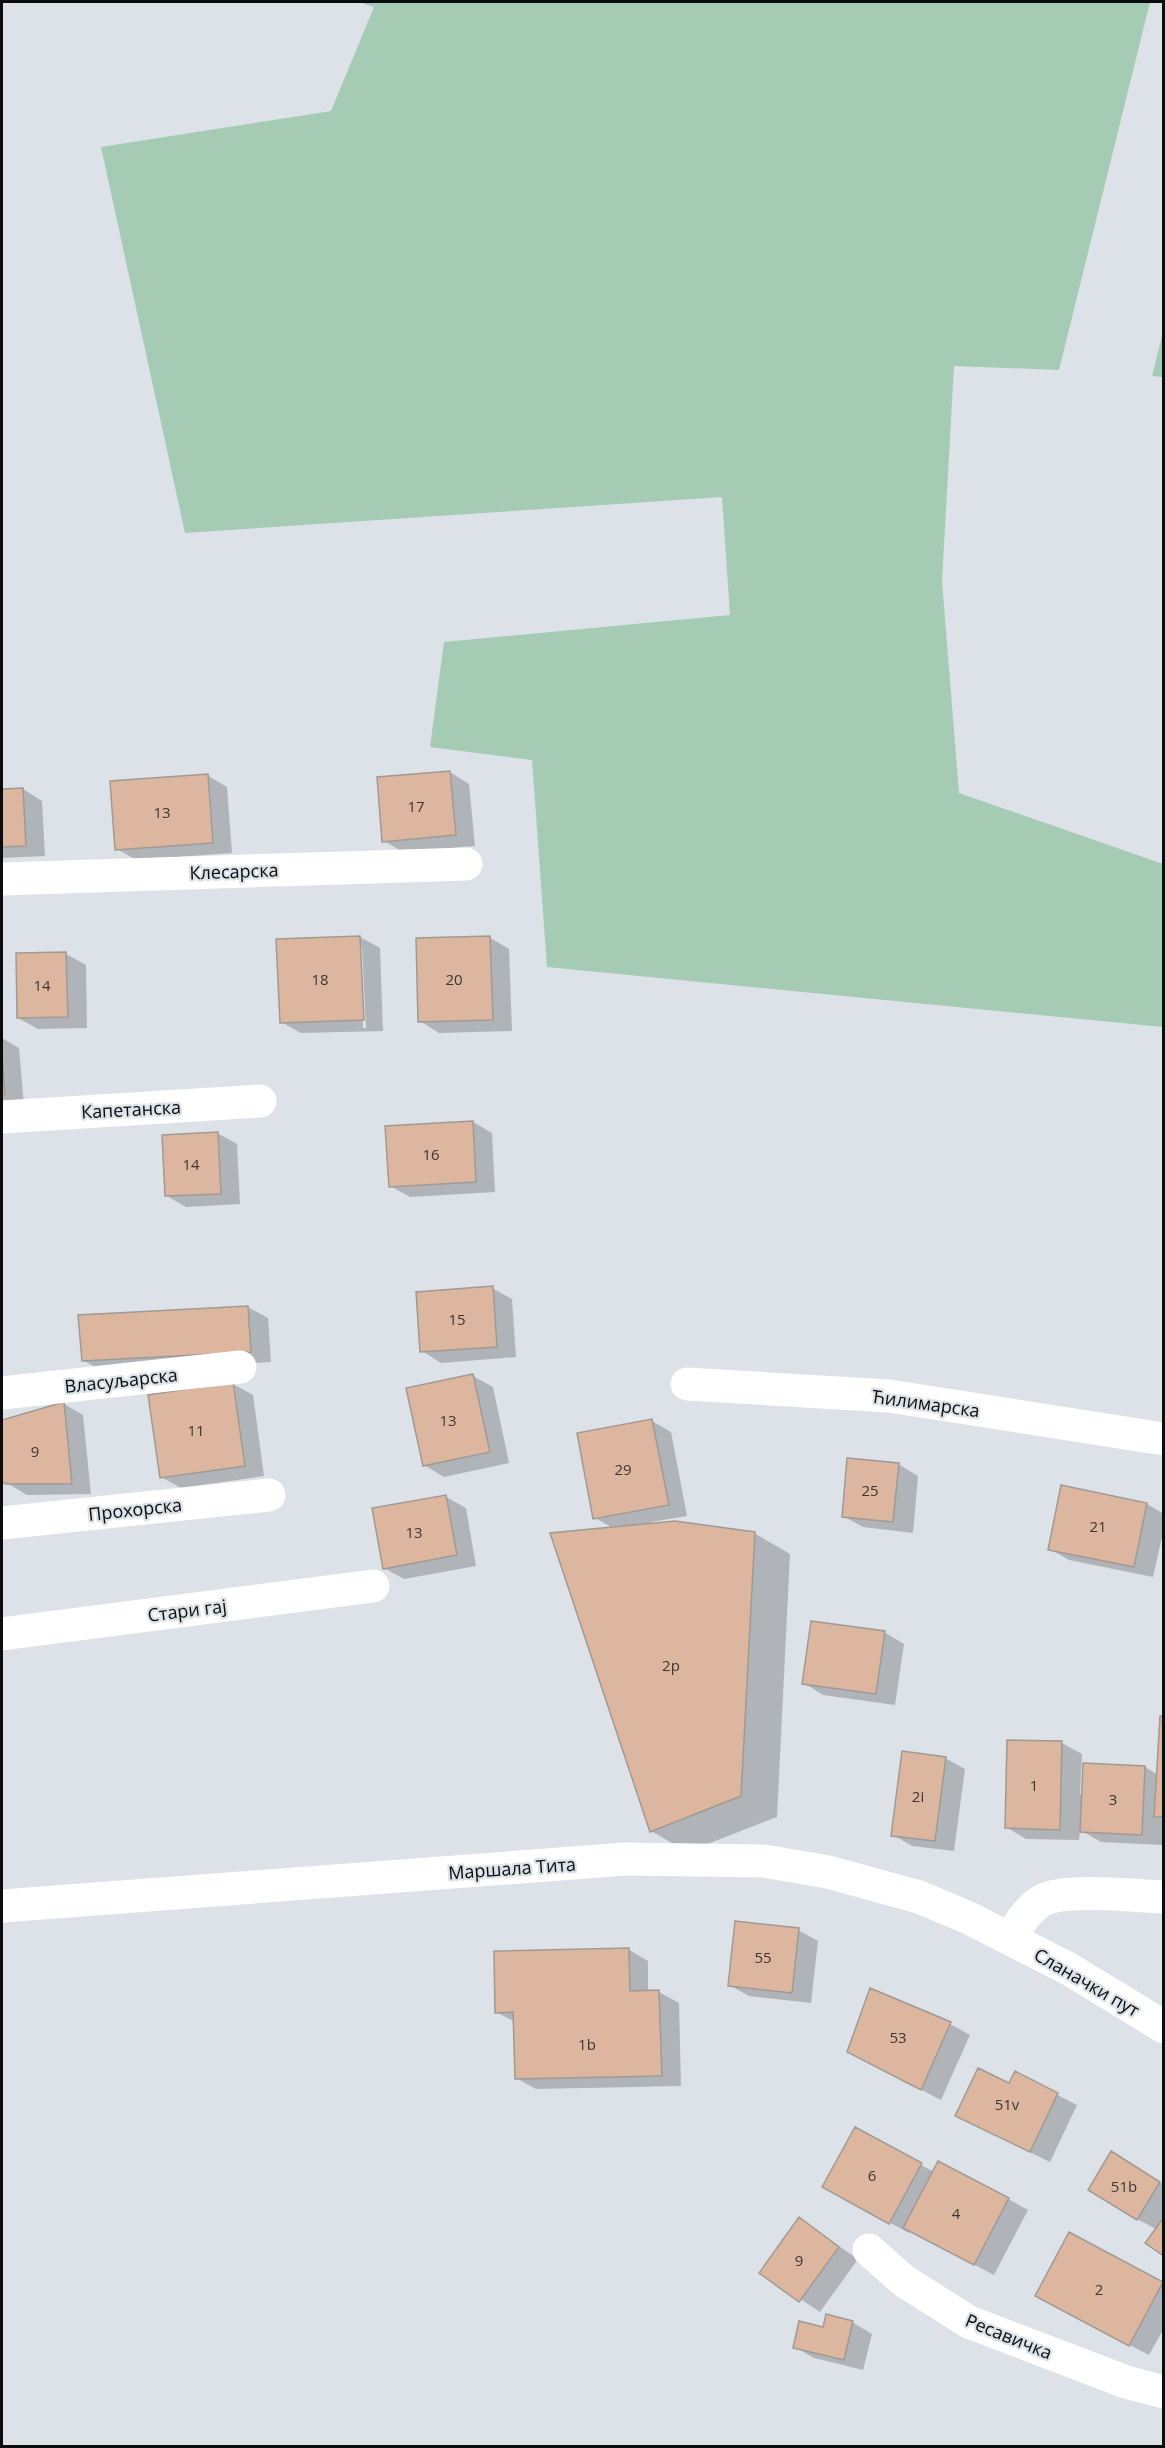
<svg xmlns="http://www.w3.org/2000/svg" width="1165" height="2448" font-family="'Open Sans',sans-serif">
<rect width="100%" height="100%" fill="#dce2e7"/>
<path fill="#a6cbb5" d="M 359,2 L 1150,2 L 1059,370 L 954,366 L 942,581 L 959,793 L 1163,864 L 1163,1027 L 547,967 L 532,760 L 430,747 L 444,642 L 730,615 L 722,497 L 185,533 L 101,147 L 331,111 L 374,7 Z
M 1163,332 L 1163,377 L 1152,376 Z"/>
<path fill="#0003" fill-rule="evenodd" d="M 450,772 L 469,784 L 475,846 L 403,852 L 384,841 Z
M 207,775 L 227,787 L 232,853 L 136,860 L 117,849 Z
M 23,789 L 42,801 L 45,856 L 2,858 L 2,790 Z
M 360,937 L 380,948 L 383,1031 L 301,1033 L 281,1022 ZM 359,947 L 362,947 L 366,1028 L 363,1028 Z
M 489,937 L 509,949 L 512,1031 L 439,1033 L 420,1021 Z
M 66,954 L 86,965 L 87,1028 L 38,1029 L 18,1018 Z
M 2,1038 L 19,1048 L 24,1106 L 2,1108 Z
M 473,1122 L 492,1133 L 495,1192 L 410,1197 L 390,1186 Z
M 217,1133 L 237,1144 L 240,1204 L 186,1207 L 167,1196 Z
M 492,1288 L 512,1299 L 516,1357 L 441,1363 L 422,1351 Z
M 248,1307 L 268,1318 L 271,1362 L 103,1372 L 83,1360 Z
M 473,1376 L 493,1387 L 509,1463 L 444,1477 L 424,1465 Z
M 233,1384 L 253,1395 L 264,1476 L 181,1488 L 161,1477 Z
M 64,1404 L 83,1415 L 91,1494 L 27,1495 L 2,1480 L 2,1421 Z
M 652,1421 L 671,1432 L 687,1516 L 651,1522 L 651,1525 L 754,1533 L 790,1554 L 777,1817 L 687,1852 L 651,1831 L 613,1528 L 595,1518 Z
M 898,1464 L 918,1476 L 913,1533 L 863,1527 L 843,1516 Z
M 446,1497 L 466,1508 L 476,1566 L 404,1579 L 384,1568 Z
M 1147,1504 L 1164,1514 L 1164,1528 L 1153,1577 L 1069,1560 L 1050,1549 Z
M 884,1632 L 904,1644 L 895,1705 L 823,1695 L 804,1683 Z
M 1164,1718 L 1162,1845 L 1101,1842 L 1080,1830 L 1079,1840 L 1026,1839 L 1006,1827 L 1008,1742 L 1062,1743 L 1082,1754 L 1080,1794 L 1083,1794 L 1145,1767 L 1158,1775 Z
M 945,1758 L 965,1769 L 954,1851 L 912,1846 L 893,1835 Z
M 798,1930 L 818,1941 L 811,2003 L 749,1996 L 729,1985 Z
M 628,1949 L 648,1961 L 648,1992 L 659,1992 L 679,2003 L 681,2086 L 536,2089 L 516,2078 L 515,2022 L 496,2012 Z
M 871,1990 L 950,2024 L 970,2035 L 941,2100 L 868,2062 Z
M 1015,2073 L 1077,2105 L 1050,2162 L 976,2126 L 1010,2085 Z
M 856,2129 L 934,2172 L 1008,2199 L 1028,2210 L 994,2275 L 910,2231 L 909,2233 L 844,2198 Z
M 1131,2165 L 1164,2185 L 1164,2254 L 1156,2229 L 1137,2219 Z
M 799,2219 L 858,2259 L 820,2312 L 761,2273 Z
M 1070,2234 L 1164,2284 L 1164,2328 L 1149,2355 L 1056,2307 Z
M 852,2322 L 872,2334 L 863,2370 L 814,2358 L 795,2347 L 824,2329 Z"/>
<path fill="#dcb69e" stroke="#a09a95" stroke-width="1.5" d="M 450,771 L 456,835 L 382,842 L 377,777 Z
M 208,774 L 213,843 L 115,850 L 110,781 Z
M 23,788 L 26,846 L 2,847 L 2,789 Z
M 360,936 L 364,1020 L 280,1023 L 276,939 Z
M 490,936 L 493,1020 L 418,1022 L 416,938 Z
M 66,952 L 68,1017 L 17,1018 L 16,953 Z
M 2,1055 L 5,1095 L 2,1096 Z
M 473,1121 L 476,1182 L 389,1187 L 385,1126 Z
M 218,1132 L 221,1194 L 165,1196 L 162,1135 Z
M 493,1286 L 497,1347 L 420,1352 L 416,1292 Z
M 248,1306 L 251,1352 L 82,1361 L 78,1315 Z
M 473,1374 L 490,1452 L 423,1466 L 406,1388 Z
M 233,1382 L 245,1466 L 160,1478 L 148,1395 Z
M 64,1402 L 72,1484 L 6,1484 L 2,1482 L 2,1420 Z
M 652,1419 L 669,1505 L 593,1519 L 577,1433 Z
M 847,1458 L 899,1463 L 893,1522 L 842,1517 Z
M 1061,1485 L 1147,1503 L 1134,1567 L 1048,1550 Z
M 446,1495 L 457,1555 L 383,1569 L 372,1508 Z
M 675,1521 L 755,1532 L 741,1796 L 650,1832 L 550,1533 Z
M 811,1621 L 885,1631 L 876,1694 L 802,1684 Z
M 1160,1716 L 1164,1716 L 1164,1817 L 1154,1817 Z
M 1007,1740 L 1062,1741 L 1060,1830 L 1005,1828 Z
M 902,1751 L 946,1757 L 935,1841 L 891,1836 Z
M 1083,1763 L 1145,1766 L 1142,1835 L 1080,1832 Z
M 735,1921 L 799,1928 L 792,1993 L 728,1986 Z
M 629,1948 L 630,1991 L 659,1990 L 662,2076 L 515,2079 L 513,2012 L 495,2013 L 494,1951 Z
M 870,1988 L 951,2022 L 921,2090 L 847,2052 Z
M 978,2068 L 1009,2083 L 1015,2071 L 1058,2093 L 1030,2152 L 955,2116 Z
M 855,2127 L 922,2163 L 889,2224 L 822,2187 Z
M 1111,2151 L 1160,2182 L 1137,2220 L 1088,2190 Z
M 938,2161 L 1009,2198 L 974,2265 L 903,2228 Z
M 799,2217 L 839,2247 L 799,2302 L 759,2273 Z
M 1164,2217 L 1164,2256 L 1145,2243 Z
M 1069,2232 L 1163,2282 L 1129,2346 L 1035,2296 Z
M 826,2314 L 853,2321 L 844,2360 L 793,2348 L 799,2321 L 823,2327 Z"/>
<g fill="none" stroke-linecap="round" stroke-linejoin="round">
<path stroke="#fff" stroke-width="33" d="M 2,879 L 466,864
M 2,1117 L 260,1101
M 687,1384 L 889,1396 L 1164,1439
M 2,1393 L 240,1367
M 2,1523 L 269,1495
M 2,1634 L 373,1586
M 1010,1938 C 1019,1925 1028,1908 1043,1900 C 1067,1888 1135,1896 1164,1897
M 869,2250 L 904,2281 L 969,2322 L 1126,2382 L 1164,2392"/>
<path stroke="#fff" stroke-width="33" d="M 2,1906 L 626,1859 L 764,1861 L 828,1872 L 919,1897 L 969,1918 L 1069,1969 L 1164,2027"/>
</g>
<g text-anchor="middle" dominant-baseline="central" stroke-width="4.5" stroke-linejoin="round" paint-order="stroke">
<g font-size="15" fill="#3e3632">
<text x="416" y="806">17</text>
<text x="162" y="812">13</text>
<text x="320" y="979">18</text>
<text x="454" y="979">20</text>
<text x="42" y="985">14</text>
<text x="431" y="1154">16</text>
<text x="191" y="1164">14</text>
<text x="457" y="1319">15</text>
<text x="448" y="1420">13</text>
<text x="196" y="1430">11</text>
<text x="35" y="1451">9</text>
<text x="623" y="1469">29</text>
<text x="870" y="1490">25</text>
<text x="1098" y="1526">21</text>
<text x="414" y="1532">13</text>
<text x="671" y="1665">2p</text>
<text x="1034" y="1785">1</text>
<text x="918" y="1796">2i</text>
<text x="1113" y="1799">3</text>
<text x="763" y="1957">55</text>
<text x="898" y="2037">53</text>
<text x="587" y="2044">1b</text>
<text x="1007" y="2104">51v</text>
<text x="872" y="2175">6</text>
<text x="1124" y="2186">51b</text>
<text x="956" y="2213">4</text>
<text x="799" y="2260">9</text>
<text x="1099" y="2289">2</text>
</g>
<g font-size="18" fill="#0a0c0e" stroke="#dce2e7">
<text transform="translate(234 871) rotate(-2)">Клесарска</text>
<text transform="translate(131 1109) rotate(-3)">Капетанска</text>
<text transform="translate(121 1380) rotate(-6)">Власуљарска</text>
<text transform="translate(926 1403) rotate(8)">Ћилимарска</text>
<text transform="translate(135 1509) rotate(-6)">Прохорска</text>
<text transform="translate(187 1610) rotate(-7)">Стари гај</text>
<text transform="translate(512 1868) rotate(-4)">Маршала Тита</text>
<text transform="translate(1087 1982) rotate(30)">Сланачки пут</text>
<text transform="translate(1009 2336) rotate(22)">Ресавичка</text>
</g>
</g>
<rect width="1165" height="2448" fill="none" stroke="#0a0c0e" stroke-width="6"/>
</svg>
